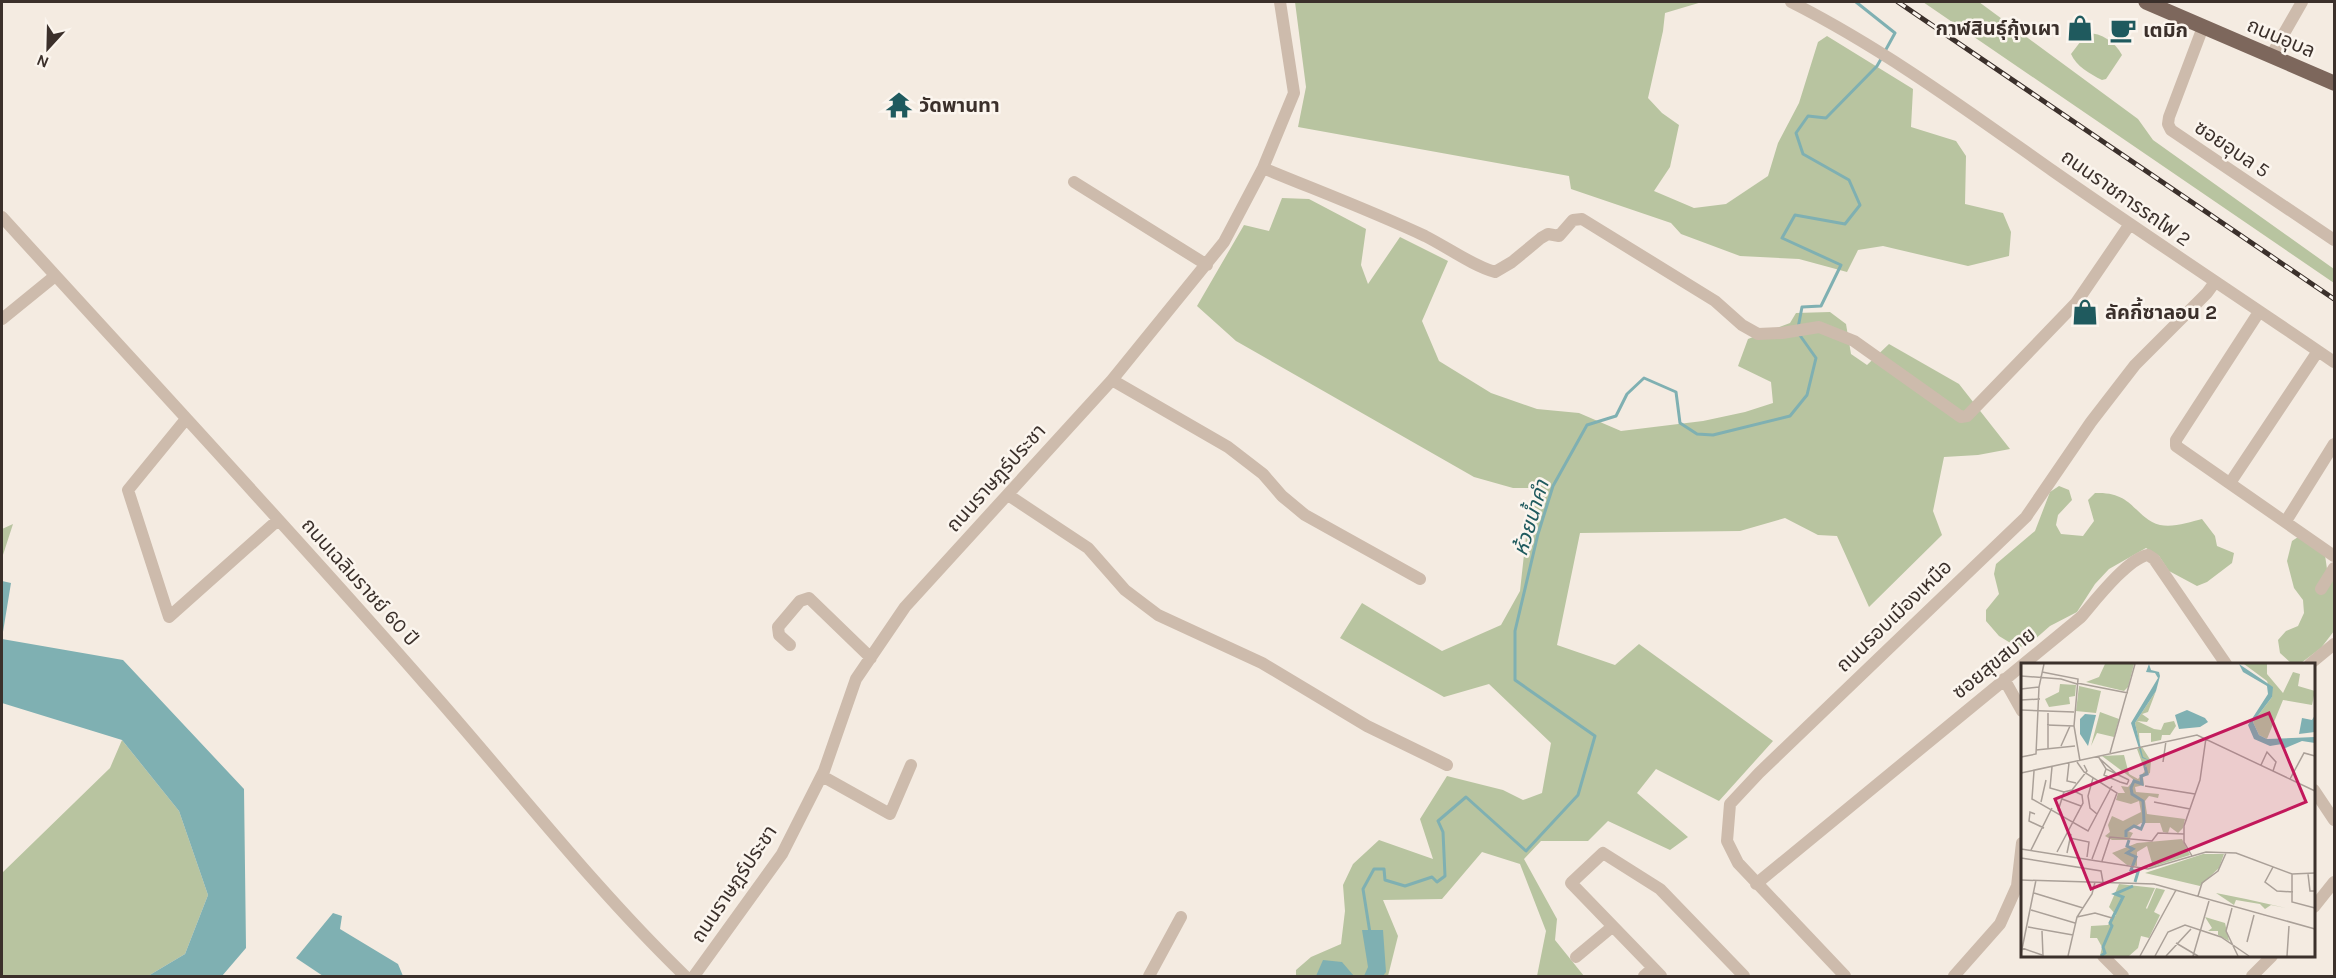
<svg xmlns="http://www.w3.org/2000/svg" width="2336" height="978" font-family="Karla,'Noto Sans Thai',sans-serif">
<rect width="100%" height="100%" fill="#f4ebe1"/>
<path fill="#b8c4a0" d="M 1295,2 L 1702,2 L 1665,13 L 1663,31 L 1648,98 L 1662,113 L 1679,125 L 1670,167 L 1654,191 L 1694,208 L 1726,204 L 1768,176 L 1778,143 L 1799,103 L 1818,42 L 1827,36 L 1913,89 L 1911,127 L 1956,141 L 1966,156 L 1965,204 L 2003,213 L 2011,232 L 2009,256 L 1968,266 L 1883,246 L 1858,250 L 1847,272 L 1799,259 L 1740,256 L 1681,234 L 1671,223 L 1571,189 L 1569,176 L 1298,127 L 1306,87 Z
M 1923,2 L 1979,2 L 2138,119 L 2153,140 L 2334,269 L 2334,283 Z
M 2087,33 C 2102,33 2115,42 2122,55 L 2106,79 L 2102,80 C 2090,74 2076,66 2071,54 Z
M 1282,198 L 1309,199 L 1366,229 L 1361,265 L 1368,284 L 1400,237 L 1448,261 L 1422,321 L 1439,361 L 1491,393 L 1537,409 L 1579,413 L 1621,431 L 1703,421 L 1745,412 L 1773,403 L 1771,382 L 1738,366 L 1748,339 L 1790,323 L 1796,313 L 1830,312 L 1846,324 L 1851,354 L 1867,365 L 1889,344 L 1959,384 L 2010,449 L 1978,455 L 1944,457 L 1933,511 L 1942,535 L 1869,607 L 1837,536 L 1818,535 L 1785,518 L 1740,531 L 1580,533 L 1557,645 L 1615,665 L 1639,644 L 1773,741 L 1719,801 L 1656,769 L 1637,793 L 1688,837 L 1670,850 L 1608,821 L 1588,841 L 1541,841 L 1524,859 L 1557,919 L 1555,940 L 1584,976 L 1537,976 L 1546,931 L 1520,864 L 1482,852 L 1442,899 L 1383,900 L 1398,936 L 1388,976 L 1296,976 L 1296,970 L 1311,957 L 1341,944 L 1345,911 L 1343,885 L 1353,864 L 1379,840 L 1433,859 L 1420,819 L 1447,776 L 1503,790 L 1523,800 L 1542,793 L 1551,743 L 1489,684 L 1444,697 L 1340,638 L 1362,603 L 1442,651 L 1501,625 L 1520,591 L 1528,518 L 1533,504 L 1533,488 L 1513,488 L 1474,477 L 1236,341 L 1197,306 L 1244,225 L 1269,231 Z
M 2059,486 L 2069,490 L 2072,500 L 2058,515 L 2056,525 L 2061,534 L 2083,536 L 2094,521 L 2088,500 L 2095,493 C 2134,491 2134,518 2160,525 C 2173,528 2190,522 2202,519 L 2215,536 L 2217,546 L 2234,553 L 2232,563 L 2207,582 L 2197,586 L 2169,571 L 2159,556 L 2146,548 L 2109,569 L 2095,584 L 2077,612 L 2050,626 L 2027,646 L 2017,647 L 1999,636 L 1986,621 L 1986,610 L 1999,594 L 1994,574 L 1996,564 L 2035,531 L 2050,492 Z
M 13,524 L 2,558 L 2,529 Z
M 2301,535 L 2325,555 L 2327,569 L 2334,583 L 2334,631 L 2321,648 L 2301,663 L 2291,663 L 2280,653 L 2278,640 L 2286,631 L 2298,626 L 2304,613 L 2303,600 L 2294,588 L 2287,561 L 2292,541 Z
M 122,740 L 179,811 L 208,895 L 185,954 L 148,976 L 2,976 L 2,873 L 110,768 Z"/>
<path fill="#7fb0b2" d="M 2,581 L 11,583 L 2,638 Z
M 2,639 L 123,660 L 244,789 L 246,948 L 222,976 L 148,976 L 185,954 L 208,895 L 179,811 L 122,740 L 2,703 Z
M 333,913 L 342,916 L 340,929 L 398,964 L 403,976 L 323,976 L 296,958 Z
M 1362,930 L 1383,930 L 1386,972 L 1383,976 L 1316,976 L 1323,960 L 1342,962 L 1354,976 L 1364,976 L 1368,967 Z"/>
<g fill="none" stroke-linecap="round" stroke-linejoin="round">
<path stroke="#7fb0b2" stroke-width="3" d="M 1856,2 L 1895,33 L 1884,53
M 1798,328 L 1802,307 L 1821,306 L 1841,265 L 1782,238 L 1795,215 L 1845,224 L 1860,205 L 1849,180 L 1803,154 L 1796,133 L 1808,116 L 1826,118 L 1877,66 L 1881,59
M 1370,933 L 1363,889 L 1374,869 L 1384,869 L 1385,880 L 1405,886 L 1432,877 L 1437,882 L 1445,876 L 1443,832 L 1438,821 L 1466,797 L 1526,851 L 1578,795 L 1595,736 L 1515,680 L 1515,631 L 1538,534 L 1553,486 L 1587,425 L 1616,416 L 1627,394 L 1644,378 L 1676,392 L 1680,423 L 1697,434 L 1713,435 L 1790,416 L 1807,395 L 1816,358 L 1799,334"/>
<path stroke="#cdbbac" stroke-width="12" d="M 1791,2 C 1884,49 1968,111 2053,171 C 2146,236 2241,298 2334,362
M 2203,27 L 2169,117 L 2168,124 L 2171,130 L 2334,240
M 2271,56 L 2302,2
M 1263,168 C 1316,190 1372,211 1425,236 C 1447,247 1473,266 1495,272 L 1512,262 L 1541,238 L 1548,234 L 1559,236 L 1573,220 L 1582,219 L 1715,301 L 1742,325 L 1758,334 L 1782,333 L 1819,327 L 1854,341 L 1961,417 L 1967,416 L 2076,303 L 2130,224
M 1074,182 L 1207,265
M 2,217 C 143,372 287,526 426,685 C 512,782 592,886 685,976
M 2259,312 L 2176,440 L 2176,446 L 2334,556
M 2,319 L 55,276
M 1112,380 L 1228,447 L 1263,474 L 1282,496 L 1305,515 L 1420,579
M 186,419 L 128,490 L 169,617 L 278,520
M 2230,483 L 2318,351
M 1008,495 L 1088,548 L 1125,590 L 1158,615 L 1262,663 L 1367,726 L 1447,765
M 2286,521 L 2334,444
M 2321,589 L 2334,568
M 790,645 L 779,635 L 778,627 L 800,601 L 809,598 L 871,658
M 2310,664 L 2334,644
M 2004,679 L 2022,711
M 822,776 L 890,814 L 911,765
M 2314,790 L 2334,820
M 1756,884 L 2081,617 C 2094,602 2128,558 2148,555 L 2154,559 L 2226,664
M 2314,907 L 2334,882
M 2103,956 L 2123,976
M 1576,957 L 1612,927
M 694,976 L 782,854 L 824,771 L 856,679 L 905,607 L 1112,380 L 1224,242 L 1263,168 L 1294,93 L 1280,2
M 1149,976 L 1181,917
M 1644,976 L 1653,968
M 1661,976 L 1571,883 L 1603,853 L 1660,889 L 1744,976
M 1845,976 L 1738,863 L 1727,841 L 1730,804 L 1759,773 L 2026,517 L 2091,422 L 2135,365 L 2207,293 L 2215,282
M 1954,976 L 2000,924 L 2017,886 L 2022,843
M 2252,976 L 2272,956"/>
<path stroke="#7d675c" stroke-width="15" d="M 2146,2 L 2334,83"/>
<g stroke="#3b302b" stroke-width="5">
<path id="rail" d="M 1898,2 L 2334,299"/>
</g>
<use href="#rail" stroke="#fbf5ee" stroke-width="3" stroke-dasharray="9" stroke-linecap="butt"/>
</g>
<defs>
<g id="shop-bare" transform="scale(2.07)"><path d="M-5-2.5h2.3a2.7 3.5 0 0 1 5.4 0H5L5.5 6h-11ZM-1.5-2.5h3a1.5 2.3 0 0 0-3 0Z" fill="#1f5a5e" stroke="#fbf5ee" stroke-width="2.5" paint-order="stroke"/></g>
<g id="cafe-bare" transform="scale(2.07)"><path d="M-5.5-4.5H6V0H3Q3 3.5 0 3.5H-2.5Q-5.5 3.5-5.5 0ZM3-3.2v2h1.7v-2ZM-6 4.5H4V6H-6Z" fill="#1f5a5e" stroke="#fbf5ee" stroke-width="2.5" paint-order="stroke"/></g>
<g id="temple-bare" transform="scale(2.07)"><path d="M0-6L5-2H3V0L6.5 2.5H4V6H1.5V3h-3V6H-4V2.5H-6.5L-3 0V-2H-5Z" fill="#1f5a5e" stroke="#fbf5ee" stroke-width="2.5" paint-order="stroke"/></g>
</defs>
<g fill-rule="evenodd">
<use href="#shop-bare" x="2080" y="28"/>
<use href="#cafe-bare" x="2123" y="30"/>
<use href="#temple-bare" x="899" y="105"/>
<use href="#shop-bare" x="2085" y="312"/>
</g>
<g text-anchor="middle" dominant-baseline="central" stroke-width="5" stroke-linejoin="round" paint-order="stroke">
<g font-size="20" font-weight="bold" fill="#3b302b" stroke="#fbf5ee" text-anchor="start">
<text x="2060" y="28" text-anchor="end">กาฬสินธุ์กุ้งเผา</text>
<text x="2143" y="30">เตมิก</text>
<text x="919" y="105">วัดพานทา</text>
<text x="2105" y="312">ลัคกี้ซาลอน 2</text>
</g>
<g font-size="20" fill="#3b302b" stroke="#fbf5ee">
<text transform="translate(2281 38) rotate(23)">ถนนอุบล</text>
<text transform="translate(2232 149) rotate(34)">ซอยอุบล 5</text>
<text transform="translate(2126 198) rotate(35)">ถนนราชการรถไฟ 2</text>
<text transform="translate(996 478) rotate(-48)">ถนนราษฎร์ประชา</text>
<text transform="translate(360 582) rotate(48)">ถนนเฉลิมราชย์ 60 ปี</text>
<text transform="translate(1894 616) rotate(-44)">ถนนรอบเมืองเหนือ</text>
<text transform="translate(1994 663) rotate(-39)">ซอยสุขสบาย</text>
<text transform="translate(734 884) rotate(-56)">ถนนราษฎร์ประชา</text>
</g>
<g font-size="21" font-style="italic" fill="#1f5a5e" stroke="#fbf5ee">
<text transform="translate(1531 518) rotate(-73)">ห้วยน้ำคำ</text>
</g>
</g>
<g transform="translate(2021 663)">
<rect width="294" height="294" fill="#f4ebe1"/>
<path d="M 84,1 L 113,1 L 107,24 L 103,28 L 65,19 L 78,14 ZM 223,1 L 246,1 L 246,11 L 262,30 L 272,9 L 279,11 L 277,23 L 294,28 L 291,42 L 262,37 L 246,76 L 238,72 L 232,59 L 251,34 L 246,18 ZM 39,21 L 55,22 L 54,33 L 48,34 L 49,41 L 28,44 L 24,36 L 38,29 ZM 58,23 L 80,28 L 75,50 L 55,48 ZM 135,28 L 127,49 L 121,51 L 128,56 L 126,59 L 116,58 L 133,66 L 140,67 L 143,60 L 153,58 L 155,63 L 149,72 L 141,72 L 140,77 L 130,79 L 130,70 L 118,70 L 119,82 L 114,60 ZM 79,49 L 98,56 L 93,74 L 76,70 L 70,83 ZM 121,84 L 130,98 L 129,110 L 122,114 L 123,122 L 114,124 L 115,129 L 138,131 L 137,135 L 128,133 L 124,138 L 126,151 L 164,156 L 162,165 L 157,170 L 149,164 L 147,170 L 142,169 L 139,160 L 120,160 L 107,168 L 112,170 L 108,177 L 91,177 L 84,173 L 89,169 L 87,162 L 91,153 L 102,158 L 120,149 L 118,138 L 110,141 L 95,137 L 97,130 L 104,130 L 100,123 L 107,124 L 113,117 L 81,93 L 103,92 L 108,111 L 117,116 L 124,108 L 116,86 ZM 161,176 L 169,192 L 128,205 L 131,200 L 126,183 L 116,189 L 116,203 L 106,202 L 91,190 L 116,180 ZM 182,191 L 203,191 L 198,205 L 179,223 L 124,210 ZM 98,221 L 134,225 L 125,245 L 126,246 L 135,225 L 144,227 L 133,249 L 139,252 L 128,275 L 120,273 L 117,285 L 108,293 L 79,293 L 81,284 L 76,275 L 69,275 L 70,263 L 87,262 L 95,252 L 88,244 ZM 195,230 L 225,236 L 265,245 L 250,242 L 244,246 L 239,241 L 215,237 L 213,242 ZM 184,254 L 204,260 L 208,278 L 197,272 L 197,268 L 187,268 L 191,265 Z" fill="#b8c4a0"/>
<path d="M 128,1 L 130,7 L 138,9 L 139,13 L 135,28 L 114,60 L 122,94 L 128,97 L 123,105 L 122,100 L 127,97 L 121,95 L 110,60 L 137,15 L 134,10 L 125,9 ZM 218,1 L 252,24 L 251,34 L 232,59 L 238,72 L 246,76 L 294,74 L 294,80 L 281,78 L 262,86 L 261,81 L 249,83 L 233,76 L 227,62 L 247,31 L 246,23 L 222,9 ZM 166,47 L 184,55 L 187,59 L 179,64 L 158,66 L 154,52 ZM 64,51 L 75,52 L 67,83 L 59,71 L 59,56 ZM 294,52 L 294,69 L 278,71 L 281,55 L 291,57 Z" fill="#7fb0b2"/>
<path fill="none" stroke="#7fb0b2" stroke-width="3" d="M 105,174 L 105,168 L 113,163 L 120,166 L 123,159 L 122,138 L 111,131 L 110,125 L 113,118 L 121,121 L 120,113 L 126,111 L 124,104M 108,177 L 106,183 L 112,186 L 106,190 L 115,194 L 110,207 L 117,209 L 114,219M 80,293 L 84,290 L 82,284 L 91,263 L 89,260 L 102,234 L 94,231 L 112,223"/>
<path fill="none" stroke="#aaa098" stroke-width="1.5" d="M 21,9 L 57,16 L 53,63 L 59,98M 0,13 L 40,16 L 56,21M 56,20 L 107,30M 0,26 L 18,24M 0,37 L 19,36M 0,47 L 53,49M 26,62 L 53,63M 40,83 L 49,63M 27,85 L 27,50M 15,87 L 54,83M 89,90 L 114,1M 77,93 L 85,106 L 108,117M 0,94 L 15,91 L 18,24 L 23,1M 79,96 L 97,112M 56,99 L 63,109 L 96,130 L 71,196M 142,99 L 145,78M 48,100 L 46,118 L 55,120M 240,102 L 246,89 L 255,99 L 252,108M 31,104 L 29,125 L 43,129M 85,106 L 83,112 L 99,119 L 106,121 L 108,117M 13,108 L 11,136 L 67,168 L 91,123M 0,110 L 176,72 L 294,128M 72,115 L 67,133 L 69,145 L 76,151M 269,116 L 283,90 L 294,93M 124,123 L 174,131M 41,136 L 60,143M 20,139 L 25,117M 133,139 L 169,146M 37,148 L 43,129 L 51,127 L 66,108 L 63,102M 14,151 L 9,149 L 8,158 L 23,165M 49,175 L 68,179 L 66,194M 0,186 L 127,206 L 185,189 L 215,190 L 271,211 L 294,210M 10,187 L 31,145M 36,189 L 62,140 L 61,132 L 51,127M 46,190 L 50,171M 171,193 L 163,179 L 163,163 L 179,117 L 185,75M 0,195 L 80,208 L 82,219M 81,198 L 89,174 L 131,178 L 137,170 L 163,171M 252,204 L 244,219 L 256,228 L 272,229M 271,211 L 271,239 L 294,245M 287,211 L 289,228 L 294,228M 0,217 L 133,221 L 294,266M 13,230 L 62,245M 177,233 L 181,220 L 197,208 L 205,190M 211,245 L 205,268 L 217,293M 10,247 L 54,260M 56,254 L 74,250 L 91,255M 7,264 L 52,272M 21,268 L 22,293M 226,279 L 233,252M 155,280 L 177,293M 1,285 L 21,292M 0,291 L 15,217M 47,293 L 56,254 L 71,231 L 74,219M 119,293 L 155,227M 134,293 L 147,269 L 164,262 L 200,274 L 228,293M 145,293 L 170,266M 172,293 L 188,238M 266,293 L 268,263"/>
<path fill="#c2185b" fill-opacity="0.15" stroke="#c2185b" stroke-width="3" d="M 248,50 L 285,139 L 70,226 L 34,136 Z"/>
<rect width="294" height="294" fill="none" stroke="#3b302b" stroke-width="3"/>
</g>
<rect width="2336" height="978" fill="none" stroke="#3b302b" stroke-width="6"/>
<g transform="translate(48 48) rotate(202)" stroke="#fbf5ee" stroke-width="4.5" paint-order="stroke">
<path d="M0-4.5L10 22L0 15L-10 22Z" fill="#3b302b"/>
<text y="-9" font-size="16" font-weight="bold" text-anchor="middle" fill="#3b302b">N</text>
</g>
</svg>
